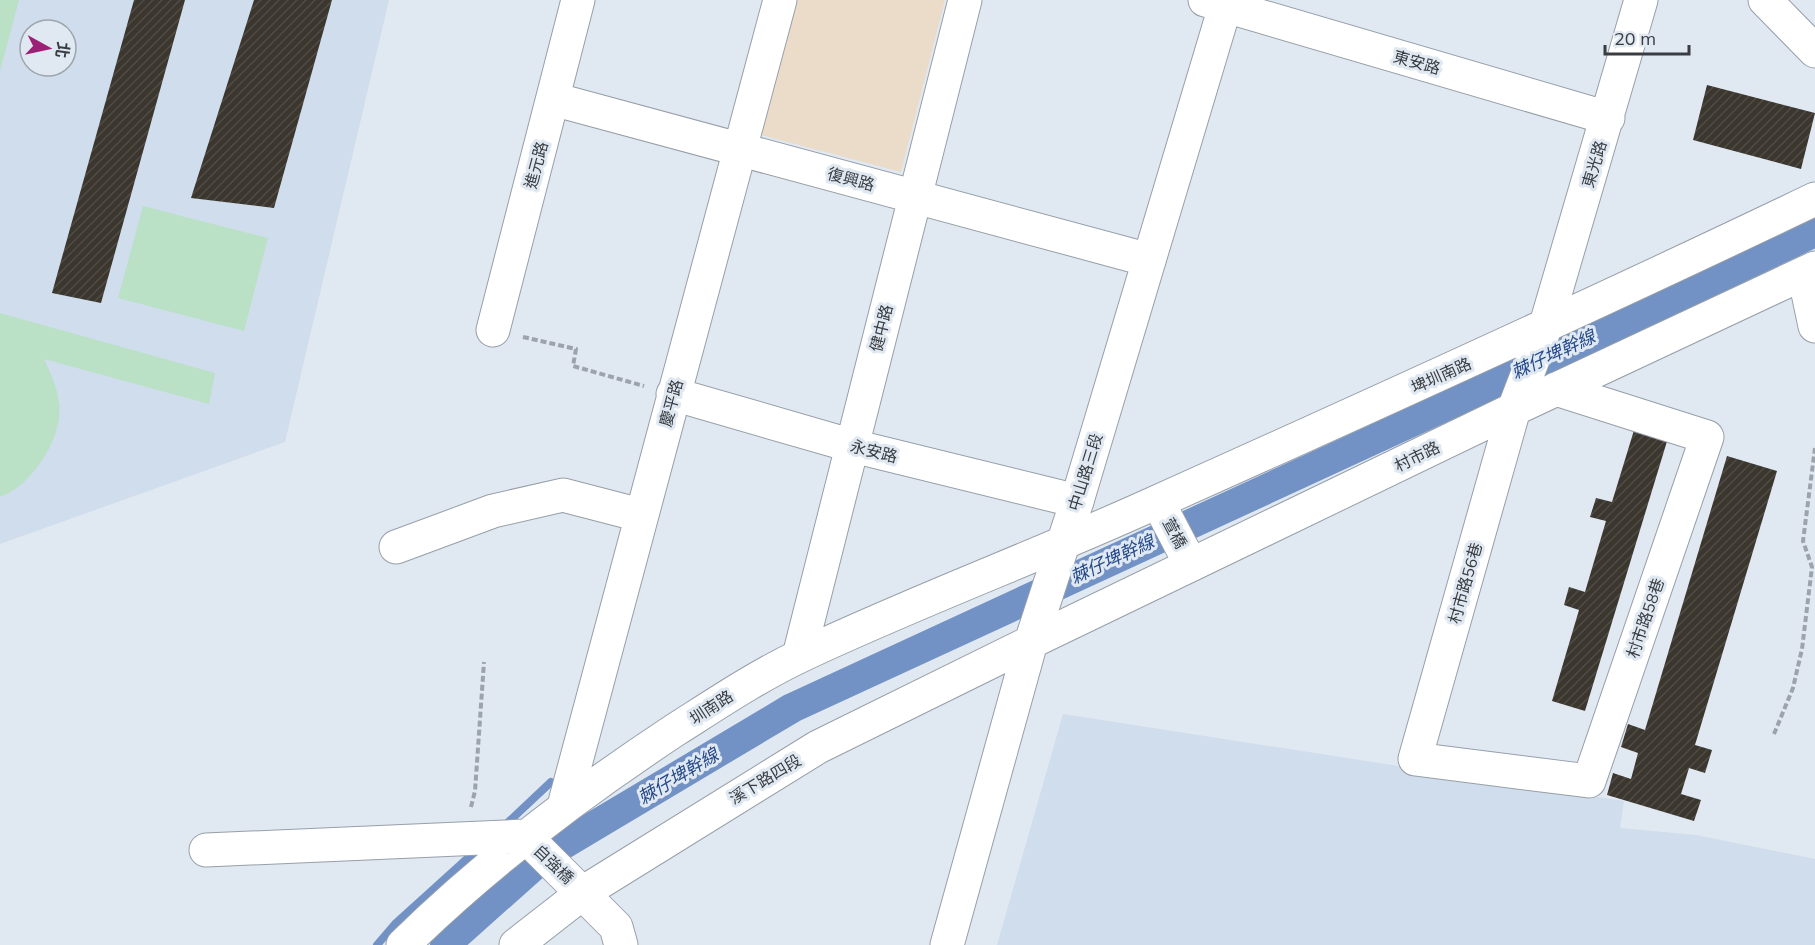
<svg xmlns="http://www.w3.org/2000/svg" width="1815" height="945" font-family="Mulish,'Noto Sans TC',sans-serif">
<defs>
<pattern id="building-hatch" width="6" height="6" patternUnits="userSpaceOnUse" patternTransform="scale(1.5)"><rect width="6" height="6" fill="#3b362e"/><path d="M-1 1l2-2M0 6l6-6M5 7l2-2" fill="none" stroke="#504b45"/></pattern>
</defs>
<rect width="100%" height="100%" fill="#e0e8f2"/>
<path fill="#ebdbc9" d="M 798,0 L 945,0 L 901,172 L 757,134 Z"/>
<path fill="#cfddec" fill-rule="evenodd" d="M 0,0 L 389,0 L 285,442 L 0,544 ZM 30,30 L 66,30 L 66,66 L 30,66 Z
M 1063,714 L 1624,801 L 1620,828 L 1696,835 L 1815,859 L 1815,945 L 997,945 Z"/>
<path fill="#bae1c6" d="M 0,0 L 19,0 L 0,71 Z
M 143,206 L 268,238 L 244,331 L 118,298 Z
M 0,313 L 215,373 L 209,404 L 44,359 C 51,374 57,386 59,403 C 64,436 32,486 0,497 Z"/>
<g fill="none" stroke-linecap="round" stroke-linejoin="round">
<path stroke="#7291c4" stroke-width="8" d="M 502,828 L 551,782
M 377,945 L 395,924 L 479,848"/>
<path stroke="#7291c4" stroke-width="30" d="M 445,945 L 547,854 L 792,708 L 1561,353 L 1815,232"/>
</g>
<path fill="url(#building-hatch)" d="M 134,0 L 185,0 L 101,303 L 52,293 Z
M 254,0 L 332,0 L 274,208 L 191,198 Z
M 1707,85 L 1815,113 L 1801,169 L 1693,140 Z
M 1635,427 L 1668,438 L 1585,711 L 1552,701 L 1579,610 L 1564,605 L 1569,587 L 1585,592 L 1606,521 L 1590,517 L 1596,498 L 1612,502 Z
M 1727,456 L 1777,471 L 1695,745 L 1712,750 L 1705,773 L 1689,768 L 1681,794 L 1701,800 L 1694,821 L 1607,795 L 1613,773 L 1631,779 L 1638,753 L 1621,747 L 1628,724 L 1645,730 Z"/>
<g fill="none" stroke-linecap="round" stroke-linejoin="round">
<g stroke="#979fa8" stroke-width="35">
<path id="minor" d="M 1205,0 L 1608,118
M 1765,0 L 1815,51
M 553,99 L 1149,260
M 1804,274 L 1815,326
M 493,330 L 578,0
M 1556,389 L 1707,437 L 1589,781 L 1415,759 L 1514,409 L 1545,328 L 1641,0
M 673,394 L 853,446 L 1077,501
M 1158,502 L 1191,565
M 396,547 L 493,511 L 563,495 L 640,515
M 799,656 L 965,0
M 564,806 L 780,0
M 206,850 L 525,836 L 616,927 L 621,945
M 403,945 C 486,863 578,794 675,730 C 716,704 756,677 800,656 C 914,602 1033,558 1148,506 C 1371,406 1594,305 1815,199
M 947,945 L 1031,642 L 1514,409 L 1815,268"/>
</g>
<g stroke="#979fa8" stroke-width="35">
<path id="major" d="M 516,945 L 584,892 L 818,747 L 1031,642 L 1077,501 L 1227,0"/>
</g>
<path stroke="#9da3ab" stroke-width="4" stroke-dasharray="6 3" stroke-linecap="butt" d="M 523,337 L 576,349 L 573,366 L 644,386
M 1774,734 L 1793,688 L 1802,649 L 1812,567 L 1803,541 L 1815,448
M 471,807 L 475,791 L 484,662"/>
<use href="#minor" stroke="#fff" stroke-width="33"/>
<use href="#major" stroke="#fff" stroke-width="33"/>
</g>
<g text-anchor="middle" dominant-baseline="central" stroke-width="6" stroke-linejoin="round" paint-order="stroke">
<g font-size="16" fill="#393d41" stroke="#e0e8f2">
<text transform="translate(1417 62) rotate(16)">東安路</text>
<text transform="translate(1594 164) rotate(-73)">東光路</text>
<text transform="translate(536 165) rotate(-75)">進元路</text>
<text transform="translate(851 179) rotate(15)">復興路</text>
<text transform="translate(881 328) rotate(-76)">健中路</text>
<text transform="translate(1441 375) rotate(-24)">埤圳南路</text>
<text transform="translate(671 403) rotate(-75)">慶平路</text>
<text transform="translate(874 451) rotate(14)">永安路</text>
<text transform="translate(1417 456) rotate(-26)">村市路</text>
<text transform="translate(1085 472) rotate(-73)">中山路三段</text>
<text transform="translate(1175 533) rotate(62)">萱橋</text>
<text transform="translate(1465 583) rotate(-74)">村市路56巷</text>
<text transform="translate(1645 618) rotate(-71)">村市路58巷</text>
<text transform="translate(711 707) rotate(-33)">圳南路</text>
<text transform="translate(765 779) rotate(-31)">溪下路四段</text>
<text transform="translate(554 864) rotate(44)">自強橋</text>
</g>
<g font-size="18" font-style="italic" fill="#244989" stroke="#e0e8f2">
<text transform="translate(1553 354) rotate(-25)">棘仔埤幹線</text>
<text transform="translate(1112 559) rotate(-25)">棘仔埤幹線</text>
<text transform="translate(678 776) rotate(-31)">棘仔埤幹線</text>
</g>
</g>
<g transform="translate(48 48) rotate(98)"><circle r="28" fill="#e0e8f2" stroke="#9da4ab" stroke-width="1.5"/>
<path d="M0-4.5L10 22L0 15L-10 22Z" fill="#9c2076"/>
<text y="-9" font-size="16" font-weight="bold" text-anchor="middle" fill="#393d41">北</text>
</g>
<path d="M1605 45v9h84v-9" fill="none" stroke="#393d41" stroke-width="3"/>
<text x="1614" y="45" font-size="18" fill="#393d41" stroke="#e0e8f2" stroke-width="4.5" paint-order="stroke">20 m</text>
</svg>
